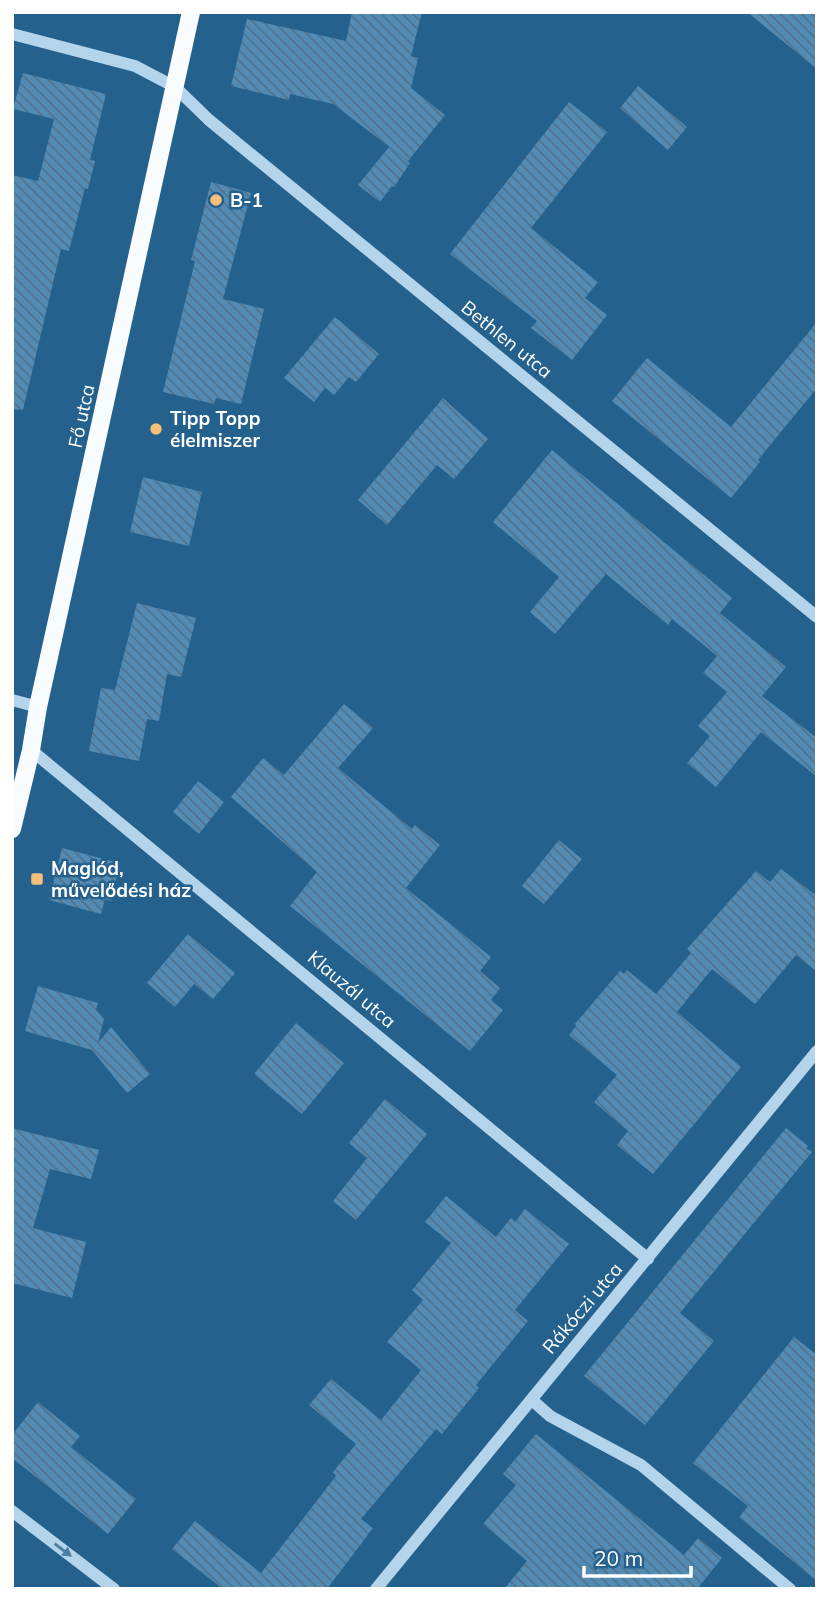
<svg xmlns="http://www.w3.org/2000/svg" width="829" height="1601" font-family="Mulish,sans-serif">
<defs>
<pattern id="building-back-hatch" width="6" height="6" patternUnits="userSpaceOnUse" patternTransform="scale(1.75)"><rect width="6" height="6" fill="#528cb5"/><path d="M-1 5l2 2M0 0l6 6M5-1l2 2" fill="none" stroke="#50728b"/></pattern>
</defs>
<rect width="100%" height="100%" fill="#25618d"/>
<path fill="url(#building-back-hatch)" d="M 352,12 L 422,12 L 411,56 L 418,58 L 411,88 L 445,115 L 408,161 L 333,104 L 290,94 L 289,100 L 231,86 L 247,19 L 346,41 Z
M 747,12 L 817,12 L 817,69 Z
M 23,73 L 106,94 L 90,160 L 95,161 L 88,189 L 85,188 L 69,251 L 61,249 L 23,410 L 12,409 L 12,175 L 38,181 L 54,119 L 13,109 Z
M 638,86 L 687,127 L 668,150 L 620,108 Z
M 569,102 L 607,132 L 531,228 L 598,282 L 585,298 L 607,315 L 572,360 L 531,328 L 537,321 L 450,254 Z
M 389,147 L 410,163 L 394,187 L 392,186 L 380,202 L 358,185 Z
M 211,182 L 251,193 L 223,299 L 264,309 L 241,404 L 216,398 L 214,404 L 163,392 L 195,261 L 191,260 Z
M 335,317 L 379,354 L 356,382 L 349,377 L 334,395 L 325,388 L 314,402 L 284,378 Z
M 817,322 L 817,388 L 758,460 L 760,462 L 731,498 L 612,401 L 647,358 L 731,427 Z
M 443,398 L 488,439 L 454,479 L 437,465 L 387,525 L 358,500 Z
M 552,450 L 732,598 L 720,613 L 786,667 L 762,696 L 817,738 L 817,777 L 761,732 L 716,787 L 687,763 L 710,736 L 698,726 L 727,692 L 703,673 L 717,656 L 672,619 L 668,625 L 606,574 L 555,634 L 530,612 L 559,577 L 493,522 Z
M 143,477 L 202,492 L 189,546 L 130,532 Z
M 137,603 L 196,618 L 181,677 L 167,674 L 159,721 L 147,719 L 139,761 L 89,751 L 101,688 L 115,690 Z
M 344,704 L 373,728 L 338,768 L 412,829 L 415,825 L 440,845 L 406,888 L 491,957 L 480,971 L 500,988 L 491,1000 L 503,1010 L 470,1051 L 290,906 L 317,872 L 231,797 L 263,758 L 284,775 Z
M 198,781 L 224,802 L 199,834 L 173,812 Z
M 559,840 L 582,859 L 544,904 L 522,886 Z
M 62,848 L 115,862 L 113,867 L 118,869 L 112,901 L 105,899 L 101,914 L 49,900 Z
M 781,869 L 817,896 L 817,972 L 796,955 L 755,1004 L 712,969 L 677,1012 L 741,1067 L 653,1174 L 617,1145 L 628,1131 L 594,1102 L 617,1075 L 569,1035 L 576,1026 L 575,1024 L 620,971 L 624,974 L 627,970 L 656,994 L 691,953 L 687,949 L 756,871 L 770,882 Z
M 188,934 L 235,973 L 213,999 L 194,984 L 175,1007 L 147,983 Z
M 38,986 L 98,1003 L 96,1009 L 104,1019 L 98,1043 L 111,1027 L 150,1074 L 127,1093 L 92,1050 L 25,1031 Z
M 296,1023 L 344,1063 L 302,1114 L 254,1074 Z
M 385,1099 L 427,1134 L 356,1220 L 333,1201 L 367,1158 L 349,1143 Z
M 12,1128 L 99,1150 L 91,1179 L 50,1169 L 33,1228 L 86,1242 L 72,1298 L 12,1283 Z
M 786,1128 L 808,1146 L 806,1148 L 812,1152 L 680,1313 L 714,1341 L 645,1425 L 584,1376 Z
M 446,1196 L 496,1237 L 511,1218 L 515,1222 L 525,1209 L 569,1244 L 515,1310 L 528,1321 L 476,1385 L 479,1388 L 442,1434 L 436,1429 L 361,1519 L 373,1528 L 327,1589 L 223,1589 L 172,1549 L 195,1521 L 261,1573 L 336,1476 L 333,1472 L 356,1444 L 309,1405 L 331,1379 L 381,1420 L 421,1370 L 387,1342 L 423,1300 L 412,1290 L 451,1243 L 425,1222 Z
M 794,1337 L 817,1355 L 817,1581 L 739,1517 L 748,1506 L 693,1463 Z
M 38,1402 L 80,1436 L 71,1447 L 136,1499 L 108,1534 L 12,1458 L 12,1435 Z
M 536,1434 L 684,1555 L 698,1538 L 722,1558 L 697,1589 L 504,1589 L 527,1561 L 483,1524 L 516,1485 L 503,1474 Z"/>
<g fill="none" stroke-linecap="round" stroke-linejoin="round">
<path stroke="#b4d4eb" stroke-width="12" d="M 12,34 L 135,66 L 175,87 L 209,120 L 817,617
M 12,700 L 38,707
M 31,750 L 648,1259
M 532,1400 L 550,1416 L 641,1465 L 790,1589
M 12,1511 L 114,1589
M 376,1589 L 817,1051"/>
<path stroke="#f8fcfe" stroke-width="18" d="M 12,829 L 31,750 L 38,707 L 191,12"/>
</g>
<defs><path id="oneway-solid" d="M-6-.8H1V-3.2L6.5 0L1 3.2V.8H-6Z" transform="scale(1.75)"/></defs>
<use fill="#497ea4" href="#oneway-solid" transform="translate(63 1550) rotate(37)"/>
<g fill="#f4bf78" stroke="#25618d" stroke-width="2.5">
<circle cx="216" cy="200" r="7"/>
<circle cx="156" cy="429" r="7"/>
<rect x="30" y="872" width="14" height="14" rx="3.5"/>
</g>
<g text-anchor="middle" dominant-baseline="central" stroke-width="5" stroke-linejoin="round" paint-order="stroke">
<g font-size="19" font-weight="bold" fill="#fff" stroke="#25618d" text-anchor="start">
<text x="230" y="200">B-1</text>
<text x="170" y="418">Tipp Topp<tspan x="170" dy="22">élelmiszer</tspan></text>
<text x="51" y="868">Maglód,<tspan x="51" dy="22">művelődési ház</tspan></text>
</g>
<g font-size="19" fill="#fff" stroke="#25618d">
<text transform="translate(507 339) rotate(39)">Bethlen utca</text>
<text transform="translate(81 416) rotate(-78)">Fő utca</text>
<text transform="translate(352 989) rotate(40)">Klauzál utca</text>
<text transform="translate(582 1308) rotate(-50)">Rákóczi utca</text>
</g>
</g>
<rect width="829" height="1601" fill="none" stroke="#ffffff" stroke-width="28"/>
<path d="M584 1566v10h107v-10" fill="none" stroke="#ffffff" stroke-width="3.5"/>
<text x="594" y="1566" font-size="21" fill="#ffffff" stroke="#25618d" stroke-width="5" paint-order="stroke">20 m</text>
</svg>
